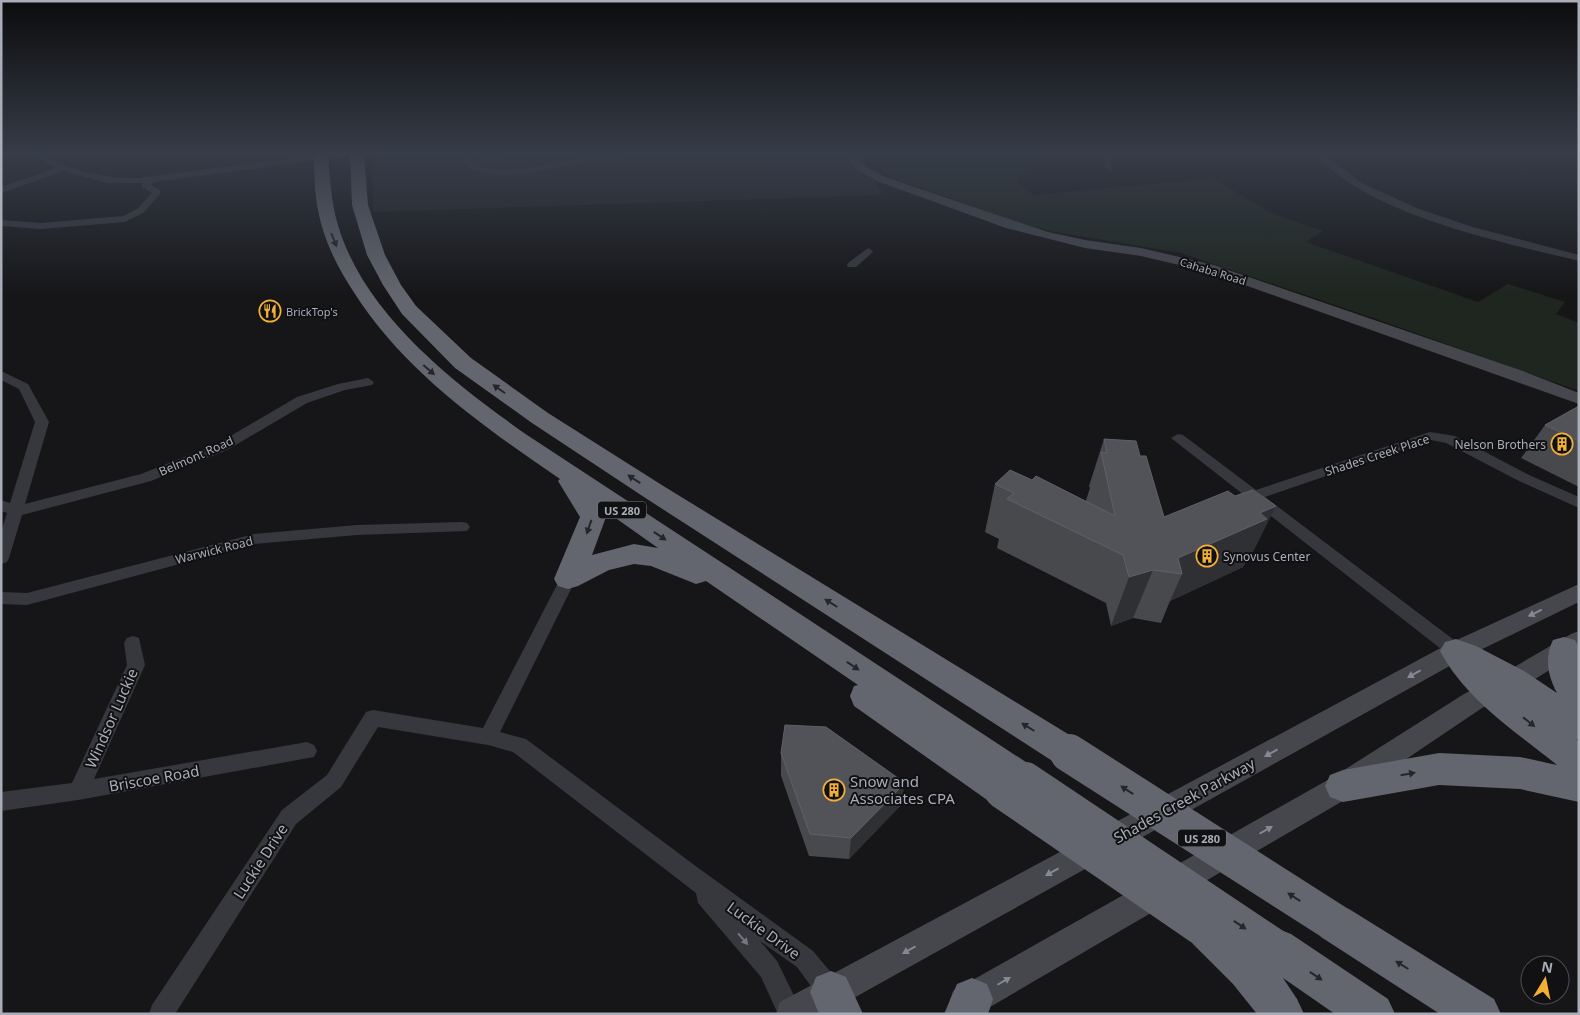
<svg xmlns="http://www.w3.org/2000/svg" width="1580" height="1015" font-family="'Noto Sans',sans-serif">
<rect width="100%" height="100%" fill="#161618"/>
<path fill="#222225" d="M 372,154 L 861,154 L 882,195 L 373,212 Z"/>
<path fill="#1e261f" d="M 863,154 L 1034,154 L 1035,161 L 1016,180 L 1033,195 L 1213,178 L 1271,213 L 1323,231 L 1306,242 L 1478,302 L 1508,284 L 1565,302 L 1556,314 L 1579,323 L 1579,391 L 1376,319 L 1181,253 L 1050,231 L 1019,223 L 897,179 L 868,162 Z"/>
<g fill="none" stroke-linecap="round" stroke-linejoin="round">
<path fill="#37383d" fill-rule="evenodd" d="M 30,154 C 45,154 54,162 67,166 C 91,175 113,178 138,178 L 326,154 L 351,154 L 347,156 L 154,182 L 151,185 L 160,190 L 160,194 L 143,213 L 125,222 L 41,229 L 1,226 L 1,220 L 41,223 L 123,216 L 137,209 L 152,193 L 142,187 L 142,183 L 107,183 L 64,171 L 1,193 L 1,187 L 57,168 Z
M 458,154 L 466,154 L 471,162 L 508,154 L 526,154 L 478,165 C 504,178 548,163 575,159 C 600,156 624,154 649,154 L 645,156 C 621,159 597,161 573,165 C 543,169 508,181 478,171 C 468,168 464,162 458,154 Z
M 1103,154 L 1111,154 L 1112,170 L 1105,168 Z
M 1315,154 L 1324,154 L 1362,183 L 1419,209 L 1473,227 L 1579,255 L 1579,261 C 1501,242 1369,215 1315,154 Z
M 868,248 L 873,251 L 872,253 L 856,267 L 848,267 L 847,265 L 848,263 Z
M 1,371 L 28,384 L 49,422 L 25,504 L 141,474 L 217,444 L 297,397 L 338,384 L 368,378 L 374,382 L 372,385 L 345,390 L 307,403 L 227,450 L 151,481 L 22,515 L 9,558 L 7,562 L 1,564 L 1,532 L 7,513 L 1,511 L 1,500 L 10,503 L 35,422 L 19,389 L 1,380 Z
M 1430,432 L 1455,436 L 1529,475 L 1579,497 L 1579,508 L 1519,481 L 1446,443 L 1431,440 L 1265,497 L 1462,646 L 1465,651 L 1462,656 L 1456,658 L 1450,656 L 1171,438 L 1178,434 L 1183,435 L 1256,490 Z
M 462,522 L 467,523 L 470,527 L 467,531 L 357,535 L 254,544 L 27,605 L 1,604 L 1,592 L 27,593 L 254,534 L 357,525 Z
M 568,573 L 574,575 L 576,579 L 500,732 L 526,739 L 697,867 L 813,951 L 839,982 L 842,991 L 839,1000 L 830,1003 L 821,1000 L 797,967 L 760,941 L 777,961 L 803,1014 L 778,1014 L 761,977 L 698,903 L 696,893 L 513,752 L 488,745 L 378,727 L 341,787 L 296,824 L 175,1014 L 149,1014 L 152,1005 L 282,810 L 327,775 L 366,712 L 373,710 L 483,728 L 560,579 L 562,575 Z
M 133,636 L 139,638 L 145,665 L 94,779 L 307,742 L 314,745 L 317,751 L 314,757 L 78,800 L 1,811 L 1,792 L 72,783 L 127,665 L 124,643 L 127,638 Z"/>
<path fill="#45474d" fill-rule="evenodd" d="M 843,154 L 854,154 L 867,167 L 885,177 L 1048,232 L 1085,240 L 1141,248 L 1214,265 L 1523,371 L 1579,393 L 1579,404 L 1205,271 L 1141,256 L 1085,248 L 1006,228 L 877,181 L 855,168 Z
M 1579,584 L 1579,602 L 1464,658 L 825,1014 L 776,1014 L 780,1002 L 1448,644 Z
M 1579,631 L 1579,652 L 1522,687 L 1482,708 L 1353,795 L 978,1014 L 953,1014 L 949,1003 L 953,991 L 1333,777 L 1464,694 L 1504,673 L 1571,634 Z"/>
<path fill="#63666e" fill-rule="evenodd" d="M 315,154 L 329,154 C 328,166 330,177 331,189 C 341,297 445,377 527,435 L 1038,770 L 1043,781 L 1038,792 L 1025,797 L 1019,795 L 1016,802 L 1003,806 L 990,802 L 854,706 L 850,696 L 854,686 L 858,685 L 706,581 L 696,584 L 651,566 L 634,564 L 609,570 L 578,586 L 568,589 L 558,586 L 554,579 L 580,517 L 558,481 L 560,479 C 483,426 406,373 355,294 C 333,261 318,228 315,188 C 315,177 313,166 315,154 ZM 600,507 L 658,548 L 634,544 L 592,555 L 606,517 Z
M 350,154 L 364,154 L 368,205 L 385,255 L 401,285 L 416,306 L 471,358 L 548,413 L 665,487 L 1081,742 L 1086,753 L 1081,764 L 1069,768 L 1057,764 L 647,499 L 532,423 L 455,368 L 402,314 L 383,285 L 367,255 L 352,205 Z
M 1564,637 L 1575,640 L 1579,648 L 1579,740 L 1576,739 L 1579,742 L 1579,802 L 1520,789 L 1439,785 L 1343,802 L 1330,797 L 1325,786 L 1330,775 L 1343,770 L 1439,753 L 1520,757 L 1557,765 C 1516,732 1466,700 1440,651 L 1445,642 L 1456,639 L 1476,646 L 1524,671 L 1557,693 C 1548,676 1544,658 1553,640 Z
M 1335,903 L 1349,909 L 1494,999 L 1501,1014 L 1440,1014 L 1321,937 L 1315,923 L 1321,909 Z
M 1207,910 L 1221,916 L 1256,948 L 1261,934 L 1276,928 L 1291,934 L 1388,999 L 1395,1014 L 1335,1014 L 1283,978 L 1297,999 L 1304,1014 L 1257,1014 L 1233,984 L 1193,944 L 1187,930 L 1193,916 Z
M 831,971 L 846,977 L 863,1014 L 819,1014 L 810,992 L 816,977 Z
M 972,978 L 987,984 L 993,999 L 988,1014 L 944,1014 L 957,984 Z"/>
<path stroke="#63666e" stroke-width="38" d="M 1069,753 L 1335,923
M 1025,781 L 1276,949
M 1003,790 L 1207,930"/>
</g>
<path fill="#47494d" d="M 1579,406 L 1579,487 L 1521,458 L 1545,425 Z
M 1104,439 L 1140,456 L 1164,517 L 1252,554 L 1249,555 L 1243,567 L 1170,601 L 1161,623 L 1133,618 L 1111,626 L 1106,603 L 997,548 L 999,539 L 985,532 L 995,484 L 1032,480 L 1086,502 L 1086,500 L 1090,488 L 1089,486 Z
M 781,753 L 901,805 L 849,859 L 809,856 L 781,776 Z"/>
<path fill="#2f3033" d="M 1276,506 L 1252,554 L 1249,555 L 1243,567 L 1170,601 L 1182,574 L 1178,558 L 1260,513 Z
M 1153,570 L 1133,618 L 1111,626 L 1129,577 Z
M 905,783 L 901,805 L 849,859 L 851,838 Z"/>
<path fill="#525359" stroke="#5f6168" d="M 1579,406 L 1579,441 L 1545,425 Z
M 1104,439 L 1136,441 L 1140,456 L 1146,456 L 1164,517 L 1228,491 L 1235,496 L 1253,490 L 1276,506 L 1260,513 L 1267,519 L 1178,558 L 1182,574 L 1153,570 L 1129,577 L 1123,555 L 1007,499 L 1014,493 L 995,484 L 1010,470 L 1032,480 L 1036,476 L 1115,516 L 1101,452 L 1107,453 Z
M 785,725 L 826,727 L 905,783 L 851,838 L 810,834 L 781,753 Z"/>
<defs><path id="oneway-solid" d="M-6-.8H1V-3.2L6.5 0L1 3.2V.8H-6Z" transform="scale(1.25)"/></defs>
<g fill="#26262a">
<use href="#oneway-solid" transform="translate(334 240) rotate(68)"/>
<use href="#oneway-solid" transform="translate(429 370) rotate(41)"/>
<use href="#oneway-solid" transform="translate(499 389) rotate(-145)"/>
<use href="#oneway-solid" transform="translate(634 479) rotate(-147)"/>
<use href="#oneway-solid" transform="translate(589 527) rotate(109)"/>
<use href="#oneway-solid" transform="translate(660 536) rotate(34)"/>
<use href="#oneway-solid" transform="translate(831 603) rotate(-148)"/>
<use href="#oneway-solid" transform="translate(853 666) rotate(34)"/>
<use href="#oneway-solid" transform="translate(1529 722) rotate(38)"/>
<use href="#oneway-solid" transform="translate(1028 727) rotate(-148)"/>
<use href="#oneway-solid" transform="translate(1408 774) rotate(-10)"/>
<use href="#oneway-solid" transform="translate(1127 790) rotate(-147)"/>
<use href="#oneway-solid" transform="translate(1294 897) rotate(-147)"/>
<use href="#oneway-solid" transform="translate(1240 925) rotate(34)"/>
<use href="#oneway-solid" transform="translate(1402 965) rotate(-148)"/>
<use href="#oneway-solid" transform="translate(1316 976) rotate(34)"/>
</g>
<g fill="#858993">
<use href="#oneway-solid" transform="translate(1535 613) rotate(154)"/>
<use href="#oneway-solid" transform="translate(1414 674) rotate(151)"/>
<use href="#oneway-solid" transform="translate(1271 753) rotate(151)"/>
<use href="#oneway-solid" transform="translate(1266 830) rotate(-30)"/>
<use href="#oneway-solid" transform="translate(1052 872) rotate(151)"/>
<use href="#oneway-solid" transform="translate(909 950) rotate(151)"/>
<use href="#oneway-solid" transform="translate(1004 981) rotate(-30)"/>
</g>
<use fill="#757881" href="#oneway-solid" transform="translate(743 939) rotate(49)"/>
<linearGradient id="sky" x2="0" y2="1"><stop stop-color="#0c0c0d"/><stop offset="0.52" stop-color="#363c48"/><stop offset="1" stop-color="#363c48" stop-opacity="0"/></linearGradient>
<rect width="1580" height="296" fill="url(#sky)"/>
<defs>
<g id="restaurant-ring" transform="scale(1.125)"><circle r="9.5" fill="#111113" stroke="#f2b134" stroke-width="1.5"/><path d="M-5-6h1v4h1v-4h1v4h1v-4h1v5L-1.5 .5V6h-2V.5L-5-1ZM5-6V6H3V1.5H1.5Q1.5-4 5-6Z" fill="#f2b134"/></g>
<g id="building-ring" transform="scale(1.125)"><circle r="9.5" fill="#111113" stroke="#f2b134" stroke-width="1.5"/><path d="M-4-6H4V6H1V3H-1V6H-4ZM-2.5-4.3h1.7v1.8h-1.7ZM.8-4.3h1.7v1.8H.8ZM-2.5-1h1.7V.8h-1.7ZM.8-1h1.7V.8H.8Z" fill="#f2b134"/></g>
</defs>
<g fill-rule="evenodd">
<use href="#restaurant-ring" x="270" y="311"/>
<use href="#building-ring" x="1562" y="444"/>
<use href="#building-ring" x="1207" y="556"/>
<use href="#building-ring" x="834" y="790"/>
</g>
<g text-anchor="middle" dominant-baseline="central" stroke-width="4" stroke-linejoin="round" paint-order="stroke">
<g font-size="11" fill="#a8adb8" stroke="#111113">
<text transform="translate(1213 271) rotate(17)">Cahaba Road</text>
</g>
<g font-size="11" fill="#a8adb8" stroke="#111113" text-anchor="start">
<text x="286" y="311">BrickTop's</text>
</g>
<g fill="#111113" stroke="#7b7e86" stroke-width="1">
<rect x="598" y="501.5" width="48" height="17" rx="4"/>
<rect x="1178" y="829.5" width="48" height="17" rx="4"/>
</g>
<g font-size="11" font-weight="bold" fill="#a8adb8">
<text x="622" y="510">US 280</text>
<text x="1202" y="838">US 280</text>
</g>
<g font-size="12" fill="#a8adb8" stroke="#111113" text-anchor="end">
<text x="1546" y="444">Nelson Brothers</text>
<text x="1223" y="556" text-anchor="start">Synovus Center</text>
</g>
<g font-size="12" fill="#a8adb8" stroke="#111113">
<text transform="translate(1377 455) rotate(-18)">Shades Creek Place</text>
<text transform="translate(196 456) rotate(-24)">Belmont Road</text>
<text transform="translate(214 550) rotate(-14)">Warwick Road</text>
</g>
<g font-size="15" fill="#a8adb8" stroke="#111113">
<text transform="translate(111 718) rotate(-66)">Windsor Luckie</text>
<text transform="translate(154 778) rotate(-10)">Briscoe Road</text>
<text transform="translate(1184 800) rotate(-29)">Shades Creek Parkway</text>
<text transform="translate(260 861) rotate(-57)">Luckie Drive</text>
<text transform="translate(764 930) rotate(36)">Luckie Drive</text>
</g>
<g font-size="15" fill="#a8adb8" stroke="#111113" text-anchor="start">
<text x="850" y="781">Snow and<tspan x="850" dy="17">Associates CPA</tspan></text>
</g>
</g>
<rect width="1580" height="1015" fill="none" stroke="#a8adb8" stroke-width="5"/>
<g transform="translate(1545 980) rotate(10)"><circle r="24" fill="#111113" stroke="#4d4f55"/>
<path d="M0-4L9 19L0 12L-9 19Z" fill="#f2b134"/>
<text y="-8" font-size="14" font-weight="bold" text-anchor="middle" fill="#a8adb8">N</text>
</g>
</svg>
